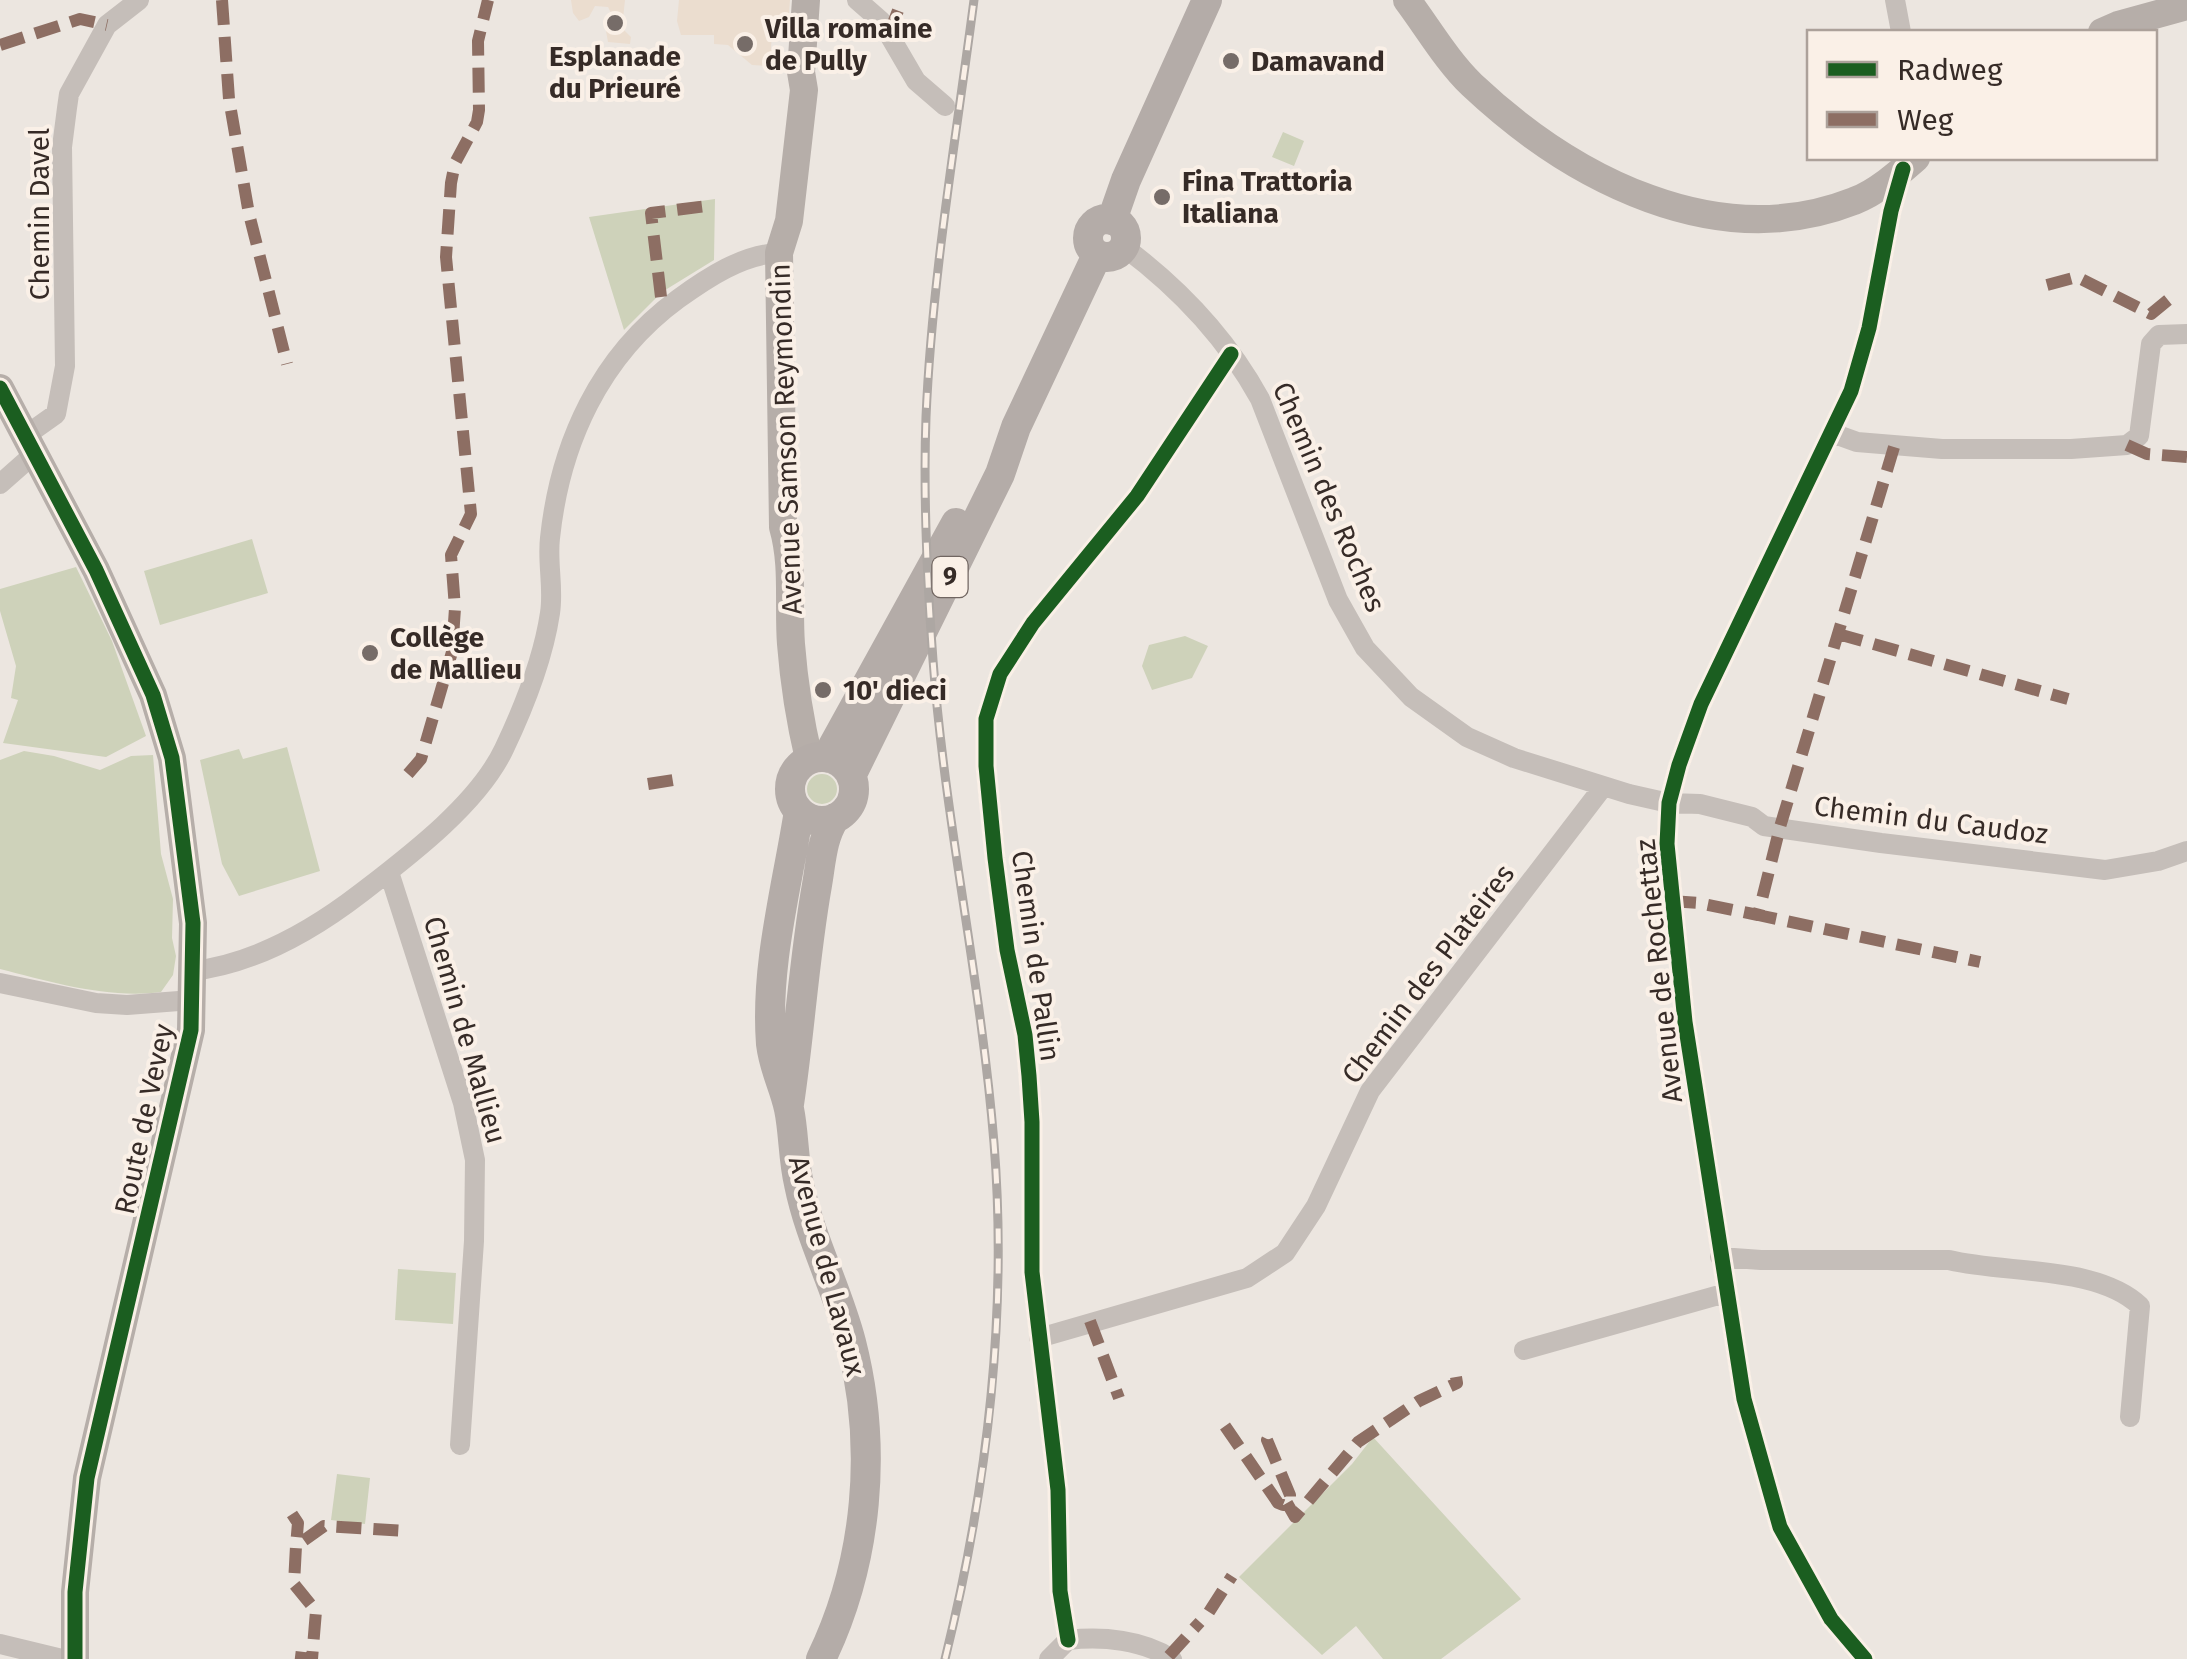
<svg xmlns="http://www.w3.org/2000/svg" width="2187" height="1659" font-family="'Fira Sans',sans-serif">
<rect width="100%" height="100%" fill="#ece6e0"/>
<path fill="#ced2ba" d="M 1283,132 L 1304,141 L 1294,166 L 1272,157 Z
M 715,199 L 714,260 L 662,292 L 624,330 L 589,217 Z
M 252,539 L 268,593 L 160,625 L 144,571 Z
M 76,567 L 112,641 L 146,736 L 106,757 L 3,743 L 18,700 L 11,698 L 16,666 L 0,611 L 0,589 Z
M 1185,636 L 1208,646 L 1192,678 L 1152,690 L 1142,666 L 1149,645 Z
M 287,747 L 320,871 L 239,896 L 222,864 L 200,760 L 239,749 L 243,759 Z
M 24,751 L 54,756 L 100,770 L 131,756 L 153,755 L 161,854 L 173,899 L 172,938 L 176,956 L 173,975 L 161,992 C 108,999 51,982 0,969 L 0,760 Z
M807 789a15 15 0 1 1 30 0a15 15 0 1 1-30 0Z
M 398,1269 L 456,1273 L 453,1324 L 395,1320 Z
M 1373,1437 L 1521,1599 L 1441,1659 L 1383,1659 L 1356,1626 L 1322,1655 L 1239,1577 L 1352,1464 Z
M 337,1474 L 370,1478 L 365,1524 L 331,1520 Z"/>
<path fill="#ebddcf" d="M 571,0 L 625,0 L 622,28 L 631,37 L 630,44 L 608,42 L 606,31 L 611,13 L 608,7 L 595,6 L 589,17 L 579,21 L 573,13 Z
M 679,0 L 790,0 L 788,27 L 772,28 L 771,50 L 775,52 L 768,66 L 752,65 L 728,45 L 714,44 L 714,35 L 681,35 L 677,21 Z"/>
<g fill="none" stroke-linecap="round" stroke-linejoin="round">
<path stroke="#c5beb9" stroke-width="20" d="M 857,0 L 881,21 L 916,81 L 945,106
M 1895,0 L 1901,32
M 1124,247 C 1179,288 1227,339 1260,399 L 1338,600 L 1365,648 L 1411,697 L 1467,737 L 1514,758 L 1629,794 L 1669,803 L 1700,804 L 1752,817 L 1764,826 L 1881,843 L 2105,870 L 2158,861 L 2187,851
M 1832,433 L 1857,442 L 1942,449 L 2071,449 L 2127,445 L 2139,436 L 2151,344 L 2159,335 L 2187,334
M 25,436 L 56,414 L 65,366 L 62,147 L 67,108 L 69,94 L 107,25 L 139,0
M 0,484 L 34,454
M 389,872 L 463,1103 L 475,1160 L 474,1241 L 460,1445
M 192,971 C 253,964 313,930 361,893 C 409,856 478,804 504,749 C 524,707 543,660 550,613 C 554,588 547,563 550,538 C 560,443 600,356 678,299 C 707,278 743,254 779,253
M 0,983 L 96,1003 L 127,1005 L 192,1000
M 1720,1257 L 1761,1260 L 1949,1260 C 2005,1274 2097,1265 2140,1306 L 2130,1417
M 1039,1338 L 1247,1278 L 1285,1253 L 1316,1206 L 1370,1091 L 1603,787
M 1524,1350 L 1726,1293
M 1068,1640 L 1060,1591 L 1058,1490 L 1032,1272 L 1032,1122 L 1029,1076 L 1025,1035 L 1007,950 L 995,858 L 986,766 L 986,719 L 1000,674 L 1033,623 L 1137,496 L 1231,354
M 0,1644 L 62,1659
M 1049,1659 L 1068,1640 C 1103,1636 1143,1640 1172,1659
M 1865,1659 L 1831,1619 L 1780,1527 L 1744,1399 L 1685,1022 L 1667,844 L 1669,803 L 1679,765 L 1701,704 L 1851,391 L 1869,328 L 1891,211 L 1903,169"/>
<path stroke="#b6aea9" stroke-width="28" d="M 806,0 L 801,72 L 804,90 L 789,221 L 779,253 L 783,527 C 794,565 788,604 791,644 C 794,683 800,721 809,759
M 1407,0 C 1428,28 1447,61 1472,85 C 1572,179 1717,255 1854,201 C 1876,193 1899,173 1916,158
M 2102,32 L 2118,25 L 2187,6
M 0,388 L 96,570 L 153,695 L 172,758 L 193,923 L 191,1030 L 87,1478 L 75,1592 L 75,1659"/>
<path stroke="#b4aca8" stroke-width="30" d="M1088 238a19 19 0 1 1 38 0a19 19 0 1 1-38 0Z
M 1112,220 L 1126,180 L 1207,0
M790 789a32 32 0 1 1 64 0a32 32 0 1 1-64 0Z
M 829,758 L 833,746 L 956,523
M 851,776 L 1000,474 L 1016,427 L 1097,255
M 799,811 C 787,887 765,966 771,1044 C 774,1069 784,1086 789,1109 C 794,1133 793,1159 799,1184 C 810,1239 837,1288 851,1342 C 878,1447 868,1562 821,1659
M 789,1104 C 800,1031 804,958 817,885 C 821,862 822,837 835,818"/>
<g stroke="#ada7a3" stroke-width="9">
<path id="rail" d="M 945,1659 C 987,1489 1008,1318 994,1143 C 981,981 945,822 933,660 C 927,579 923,498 926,417 C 932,277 956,139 974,0"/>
</g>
<use href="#rail" stroke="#faf0e7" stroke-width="5" stroke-dasharray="15" stroke-linecap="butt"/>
<path stroke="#8d6e63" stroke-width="12" stroke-dasharray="25 12" stroke-linecap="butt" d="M 222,0 L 229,99 L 249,214 L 287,364
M 889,34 L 902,0
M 0,45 L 80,19 L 107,25
M 2047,285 L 2077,277 L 2151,314 L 2168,300
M 661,297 L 651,213 L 707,206
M 2127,445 L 2147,454 L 2187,457
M 1894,447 L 1780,827 L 1758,915 L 1980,962
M 1838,634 L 2068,699
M 408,774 L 421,759 L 452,652 L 455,608 L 451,555 L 471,514 L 446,257 L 451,183 L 455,163 L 477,122 L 479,110 L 478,41 L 488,0
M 648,784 L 673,780
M 1671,901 L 1699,903 L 1758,915
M 1090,1321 L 1119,1398
M 1225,1426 L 1278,1503 L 1283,1505 L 1290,1500 L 1290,1495 L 1267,1440 L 1272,1430
M 1287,1503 L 1295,1517 L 1358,1442 L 1419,1401 L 1457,1383 L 1456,1377
M 292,1514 L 298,1523 L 296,1546
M 1209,1612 L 1232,1576
M 1169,1656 L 1200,1622
M 295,1657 L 312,1659 L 316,1611 L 294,1584 L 296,1546 L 324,1526 L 407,1531"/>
<g stroke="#faf0e7" stroke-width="21">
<path id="cycleway" d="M 0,388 L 96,570 L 153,695 L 172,758 L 193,923 L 191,1030 L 87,1478 L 75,1592 L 75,1659
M 1068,1640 L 1060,1591 L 1058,1490 L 1032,1272 L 1032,1122 L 1029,1076 L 1025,1035 L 1007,950 L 995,858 L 986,766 L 986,719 L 1000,674 L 1033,623 L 1137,496 L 1231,354
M 1865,1659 L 1831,1619 L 1780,1527 L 1744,1399 L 1685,1022 L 1667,844 L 1669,803 L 1679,765 L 1701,704 L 1851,391 L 1869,328 L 1891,211 L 1903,169"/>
</g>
<use href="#cycleway" stroke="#1b5e20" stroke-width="15"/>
</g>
<g fill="#766c68" stroke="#faf0e7" stroke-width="4">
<circle cx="615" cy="23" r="10"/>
<circle cx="745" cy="44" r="10"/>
<circle cx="1231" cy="61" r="10"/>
<circle cx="1162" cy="197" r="10"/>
<circle cx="370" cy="653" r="10"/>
<circle cx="823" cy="690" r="10"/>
</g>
<g text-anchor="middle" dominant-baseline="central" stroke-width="8" stroke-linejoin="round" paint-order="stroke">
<rect fill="#faf0e7" stroke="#716661" stroke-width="2.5" x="932.5" y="557" width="35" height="40" rx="8"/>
<g font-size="25" font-weight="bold" fill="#362b27">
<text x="950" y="577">9</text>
</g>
<g font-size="28" font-weight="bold" fill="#362b27" stroke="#faf0e7" text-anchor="start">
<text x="765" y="28">Villa romaine<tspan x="765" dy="32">de Pully</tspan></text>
<text x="615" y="56" text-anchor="middle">Esplanade<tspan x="615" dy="32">du Prieuré</tspan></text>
<text x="1251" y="61">Damavand</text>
<text x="1182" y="181">Fina Trattoria<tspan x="1182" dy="32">Italiana</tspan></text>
<text x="390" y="637">Collège<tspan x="390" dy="32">de Mallieu</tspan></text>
<text x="843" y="690">10' dieci</text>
</g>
<g font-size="28" fill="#362b27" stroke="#faf0e7">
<text transform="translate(39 214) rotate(-90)">Chemin Davel</text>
<text transform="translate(786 439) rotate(-92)">Avenue Samson Reymondin</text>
<text transform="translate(1329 497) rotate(67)">Chemin des Roches</text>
<text transform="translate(1931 820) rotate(7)">Chemin du Caudoz</text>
<text transform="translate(1036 956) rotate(82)">Chemin de Pallin</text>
<text transform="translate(1659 971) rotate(-96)">Avenue de Rochettaz</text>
<text transform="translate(1428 974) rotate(-53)">Chemin des Plateires</text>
<text transform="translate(465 1030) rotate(74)">Chemin de Mallieu</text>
<text transform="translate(144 1119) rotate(-78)">Route de Vevey</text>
<text transform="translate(827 1266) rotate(75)">Avenue de Lavaux</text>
</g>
</g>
<rect x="1807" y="30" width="350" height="130" fill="#faf0e7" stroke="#aca19a" stroke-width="2.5"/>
<rect x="1827" y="62" width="50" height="15" fill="#1b5e20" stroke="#aca19a" stroke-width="2.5"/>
<text x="1897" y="80" font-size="30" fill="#362b27">Radweg</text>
<rect x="1827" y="112" width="50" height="15" fill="#8d6e63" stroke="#aca19a" stroke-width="2.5"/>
<text x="1897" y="130" font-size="30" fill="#362b27">Weg</text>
</svg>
